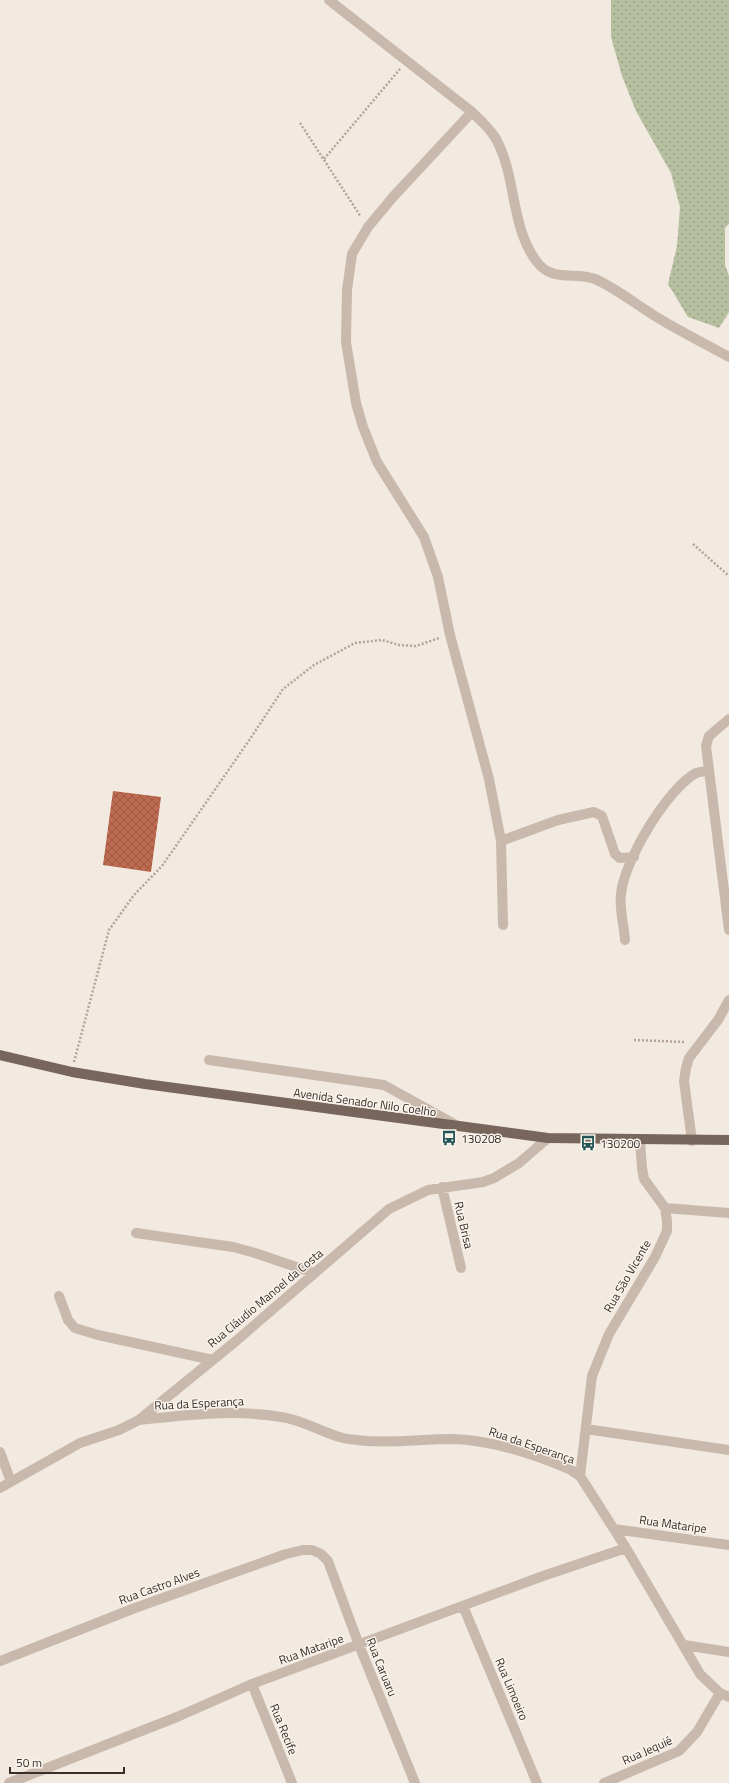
<svg xmlns="http://www.w3.org/2000/svg" width="729" height="1783" font-family="'Titillium Web',sans-serif">
<defs>
<pattern id="grass-dots" width="8" height="8" patternUnits="userSpaceOnUse"><rect width="8" height="8" fill="#b6c0a0"/><path d="M2 2h.1M6 6h.1" fill="none" stroke="#959c83" stroke-width="1.8" stroke-linecap="round"/></pattern>
<pattern id="building-cross-hatch" width="8" height="8" patternUnits="userSpaceOnUse"><rect width="8" height="8" fill="#be6a51"/><path d="M0 0l8 8M0 8l8-8" fill="none" stroke="#9b5843"/></pattern>
</defs>
<rect width="100%" height="100%" fill="#f2e9e0"/>
<path fill="url(#grass-dots)" d="M 611,0 L 729,0 L 729,224 L 725,228 L 725,265 L 729,276 L 729,312 L 719,328 L 688,317 L 668,284 L 677,246 L 680,207 L 671,173 L 636,111 L 622,76 L 611,37 Z"/>
<path fill="url(#building-cross-hatch)" d="M 113,791 L 161,797 L 151,872 L 103,865 Z"/>
<g fill="none" stroke-linecap="round" stroke-linejoin="round">
<path stroke="#b5a396" stroke-width="2.5" stroke-dasharray="2 2" stroke-linecap="butt" d="M 300,123 L 361,217
M 324,159 L 400,69
M 693,544 L 729,576
M 634,1040 L 685,1042
M 74,1062 L 109,930 L 134,895 L 162,866 L 250,739 L 283,689 L 314,665 L 355,643 L 382,640 L 399,645 L 416,646 L 439,638"/>
<path stroke="#c9b9ac" stroke-width="10" d="M 329,0 L 472,112 C 480,120 490,128 496,139 C 517,177 510,227 537,262 C 553,283 575,271 595,279 C 614,287 637,305 655,316 C 679,331 704,343 729,357
M 472,112 L 393,197 L 368,227 L 352,254 L 347,290 L 346,342 L 356,403 L 363,427 L 377,462 L 424,537 L 438,577 L 450,635 L 489,779 L 501,841 L 503,925
M 729,719 L 709,736 L 706,746 L 729,930
M 501,841 L 558,820 L 594,812 L 602,816 L 615,854 L 620,858 L 634,857
M 625,940 C 624,925 619,908 621,894 C 624,861 667,789 696,773 C 700,772 704,771 708,771
M 209,1060 L 384,1085 L 458,1126
M 692,1141 L 684,1081 L 686,1068 L 689,1058 L 718,1020 L 729,1000
M 442,1187 L 461,1268
M 665,1208 L 729,1213
M 136,1233 L 233,1247 L 255,1253 L 314,1273
M 59,1296 L 68,1320 L 75,1328 L 98,1335 L 213,1360
M 139,1420 C 186,1415 234,1409 281,1417 C 304,1420 322,1433 343,1438 C 351,1440 360,1440 367,1441 C 395,1443 424,1439 452,1439 C 492,1440 534,1454 571,1470 L 580,1476 L 626,1548 L 700,1674 L 720,1693 L 729,1697
M 586,1429 L 729,1450
M 0,1452 L 11,1482
M 580,1476 L 592,1376 L 609,1334 L 655,1257 L 667,1231 L 667,1221 L 665,1208 L 644,1179 L 642,1168 L 640,1140
M 0,1488 L 80,1443 L 119,1430 L 139,1420 L 236,1341 L 389,1209 L 428,1190 L 483,1182 L 494,1178 L 519,1163 L 548,1138
M 614,1529 L 729,1545
M 463,1606 L 537,1783
M 684,1645 L 729,1652
M 0,1661 L 135,1608 L 286,1554 L 303,1550 L 312,1550 L 321,1554 L 328,1561 L 359,1645 L 415,1783
M 252,1684 L 292,1783
M 9,1783 L 177,1717 L 252,1684 L 543,1576 L 626,1548
M 604,1783 L 679,1751 L 697,1732 L 720,1693"/>
<path stroke="#78665d" stroke-width="10" d="M 0,1055 L 72,1072 L 145,1084 L 548,1138 L 729,1140"/>
</g>
<defs>
<g id="bus-bare" transform="scale(1.2)"><path d="M-5-6H5V4H4V6H2V4H-2V6H-4V4H-5ZM-3.5-4V0h7V-4ZM-3.5 1.2v1.5H-2V1.2ZM2 1.2v1.5H3.5V1.2Z" fill="#225457" stroke="#f9f3ec" stroke-width="2.5" paint-order="stroke"/></g>
</defs>
<g fill-rule="evenodd">
<use href="#bus-bare" x="449" y="1138"/>
<use href="#bus-bare" x="588" y="1143"/>
</g>
<g text-anchor="middle" dominant-baseline="central" stroke-width="3" stroke-linejoin="round" paint-order="stroke">
<g font-size="12" fill="#382e2a" stroke="#f9f3ec">
<text transform="translate(365 1102) rotate(8)">Avenida Senador Nilo Coelho</text>
<text transform="translate(464 1225) rotate(77)">Rua Brisa</text>
<text transform="translate(627 1276) rotate(-60)">Rua São Vicente</text>
<text transform="translate(265 1298) rotate(-40)">Rua Cláudio Manoel da Costa</text>
<text transform="translate(199 1403) rotate(-3)">Rua da Esperança</text>
<text transform="translate(532 1445) rotate(19)">Rua da Esperança</text>
<text transform="translate(673 1524) rotate(8)">Rua Mataripe</text>
<text transform="translate(159 1586) rotate(-20)">Rua Castro Alves</text>
<text transform="translate(311 1649) rotate(-20)">Rua Mataripe</text>
<text transform="translate(382 1667) rotate(68)">Rua Caruaru</text>
<text transform="translate(512 1689) rotate(67)">Rua Limoeiro</text>
<text transform="translate(284 1729) rotate(68)">Rua Recife</text>
<text transform="translate(647 1750) rotate(-24)">Rua Jequié</text>
</g>
<g font-size="12" fill="#382e2a" stroke="#f9f3ec" text-anchor="start">
<text x="461" y="1138">130208</text>
<text x="600" y="1143">130200</text>
</g>
</g>
<path d="M10 1767v6h114v-6" fill="none" stroke="#382e2a" stroke-width="2"/>
<text x="16" y="1767" font-size="12" fill="#382e2a" stroke="#f9f3ec" stroke-width="3" paint-order="stroke">50 m</text>
</svg>
